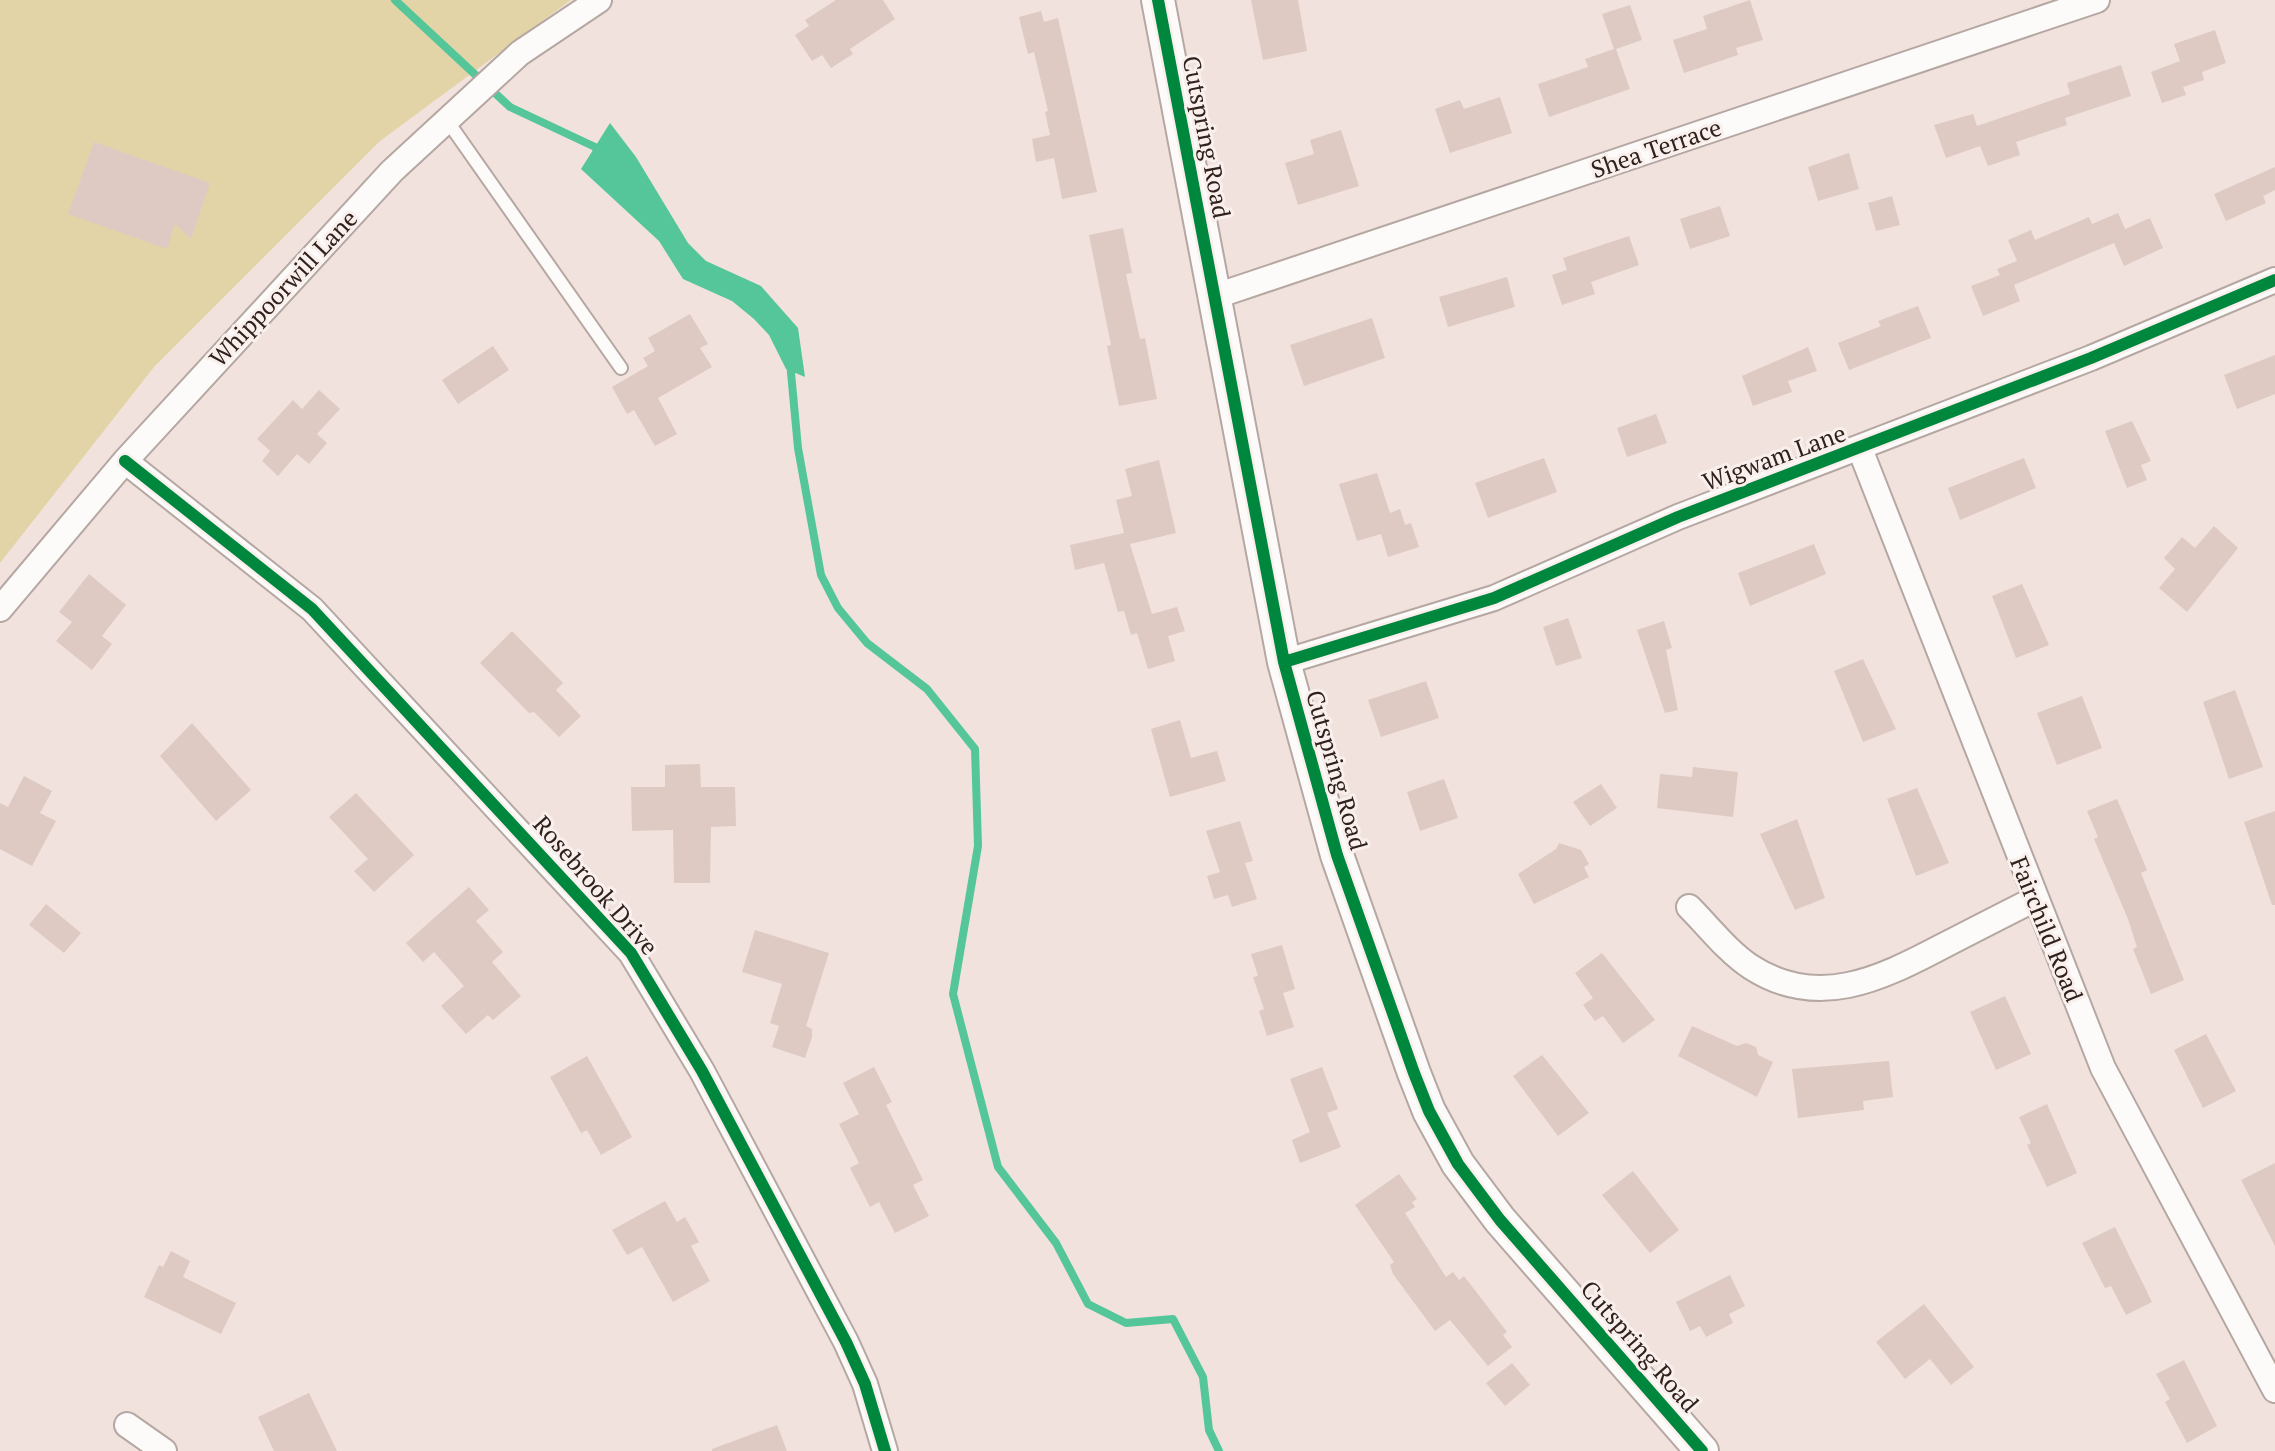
<svg xmlns="http://www.w3.org/2000/svg" width="2275" height="1451" font-family="'PT Serif',serif">
<rect width="100%" height="100%" fill="#f1e2dd"/>
<path fill="#e2d4a7" d="M 0,0 L 571,0 L 380,141 L 154,367 L 0,563 Z"/>
<path fill="#54c699" d="M 610,123 L 636,157 L 688,243 L 706,261 L 761,286 L 798,328 L 805,377 L 786,369 L 769,335 L 754,319 L 732,301 L 683,279 L 659,241 L 581,169 Z"/>
<g fill="none" stroke-linecap="round" stroke-linejoin="round">
<path stroke="#54c699" stroke-width="8" d="M 395,0 L 510,107 L 595,147 L 601,155
M 790,362 L 798,448 L 821,575 L 838,608 L 867,643 L 927,689 L 975,749 L 978,846 L 953,994 L 998,1167 L 1056,1243 L 1088,1304 L 1126,1323 L 1173,1319 L 1203,1377 L 1209,1430 L 1219,1451"/>
</g>
<path fill="#decac3" d="M 836,0 L 883,0 L 895,19 L 850,49 L 853,54 L 831,68 L 822,55 L 812,61 L 795,35 L 809,26 L 805,20 Z
M 1251,0 L 1298,0 L 1307,51 L 1263,60 Z
M 1750,0 L 1763,40 L 1736,48 L 1738,55 L 1684,73 L 1673,40 L 1707,29 L 1703,16 Z
M 1630,5 L 1642,40 L 1616,49 L 1630,89 L 1549,117 L 1538,84 L 1588,67 L 1585,59 L 1614,49 L 1602,14 Z
M 1041,11 L 1044,22 L 1058,18 L 1097,192 L 1062,199 L 1054,158 L 1036,162 L 1032,139 L 1050,135 L 1045,112 L 1048,111 L 1034,52 L 1028,54 L 1019,17 Z
M 2215,30 L 2226,63 L 2202,72 L 2204,80 L 2183,87 L 2186,95 L 2162,103 L 2151,72 L 2180,61 L 2174,44 Z
M 2121,65 L 2131,96 L 2065,118 L 2067,125 L 2016,142 L 2020,155 L 1988,166 L 1980,146 L 1946,158 L 1934,125 L 1973,114 L 1977,126 L 2070,94 L 2067,83 Z
M 1500,97 L 1512,133 L 1450,153 L 1435,109 L 1460,100 L 1464,109 Z
M 1341,130 L 1359,186 L 1298,205 L 1285,163 L 1314,154 L 1310,140 Z
M 94,142 L 210,183 L 191,239 L 175,224 L 167,249 L 68,214 Z
M 1849,153 L 1859,189 L 1818,201 L 1808,167 Z
M 2275,167 L 2275,190 L 2263,196 L 2266,203 L 2226,221 L 2214,194 Z
M 1892,196 L 1900,225 L 1876,231 L 1868,203 Z
M 1720,206 L 1730,236 L 1690,249 L 1680,219 Z
M 2118,213 L 2125,229 L 2150,218 L 2163,248 L 2124,266 L 2114,243 L 2014,285 L 2020,301 L 1983,316 L 1971,286 L 2000,275 L 1997,269 L 2017,261 L 2008,240 L 2031,230 L 2035,240 L 2089,217 L 2092,224 Z
M 1123,228 L 1132,273 L 1126,274 L 1140,339 L 1145,338 L 1157,399 L 1119,406 L 1107,346 L 1111,345 L 1089,235 Z
M 1629,236 L 1639,265 L 1591,282 L 1595,294 L 1562,305 L 1552,275 L 1567,270 L 1563,258 Z
M 1507,277 L 1515,307 L 1448,327 L 1439,297 Z
M 1918,306 L 1931,338 L 1849,370 L 1838,343 L 1881,326 L 1878,321 Z
M 690,314 L 708,344 L 700,348 L 712,367 L 658,398 L 677,434 L 655,446 L 634,410 L 627,414 L 612,387 L 648,366 L 643,358 L 655,351 L 648,338 Z
M 1372,318 L 1385,358 L 1304,386 L 1290,345 Z
M 493,346 L 509,370 L 458,404 L 442,380 Z
M 1808,347 L 1817,371 L 1788,381 L 1792,392 L 1753,406 L 1742,376 Z
M 2275,355 L 2275,394 L 2237,409 L 2224,375 Z
M 319,390 L 340,409 L 317,434 L 327,443 L 309,464 L 297,454 L 278,476 L 262,461 L 270,451 L 257,439 L 293,400 L 302,409 Z
M 1656,414 L 1667,443 L 1627,457 L 1617,428 Z
M 2132,421 L 2151,461 L 2141,465 L 2147,480 L 2127,488 L 2105,431 Z
M 1544,458 L 1557,492 L 1488,518 L 1475,483 Z
M 2024,458 L 2036,488 L 1960,520 L 1948,488 Z
M 1159,460 L 1176,533 L 1130,544 L 1152,614 L 1177,607 L 1185,631 L 1168,636 L 1175,661 L 1148,669 L 1137,633 L 1131,635 L 1124,611 L 1118,612 L 1104,563 L 1075,570 L 1070,545 L 1124,533 L 1116,500 L 1132,496 L 1125,469 Z
M 1377,473 L 1390,513 L 1400,509 L 1405,525 L 1411,523 L 1419,547 L 1388,557 L 1381,534 L 1357,541 L 1339,484 Z
M 2214,526 L 2238,548 L 2187,612 L 2159,588 L 2175,569 L 2164,558 L 2182,537 L 2195,548 Z
M 1814,544 L 1826,574 L 1750,606 L 1738,573 Z
M 89,574 L 126,605 L 102,636 L 112,644 L 92,670 L 56,641 L 72,622 L 59,612 Z
M 2022,584 L 2049,645 L 2016,658 L 1992,596 Z
M 1568,618 L 1582,658 L 1556,666 L 1543,627 Z
M 1664,621 L 1672,648 L 1666,650 L 1678,710 L 1665,713 L 1637,630 Z
M 512,631 L 563,683 L 556,690 L 581,716 L 559,737 L 534,712 L 529,713 L 480,663 Z
M 1863,659 L 1896,729 L 1863,742 L 1834,671 Z
M 1426,681 L 1439,718 L 1381,737 L 1368,700 Z
M 2235,690 L 2263,767 L 2229,779 L 2203,702 Z
M 2082,696 L 2102,748 L 2057,765 L 2037,713 Z
M 1180,720 L 1191,758 L 1217,751 L 1226,781 L 1170,797 L 1151,729 Z
M 192,723 L 251,790 L 216,821 L 160,756 Z
M 700,764 L 701,787 L 735,787 L 736,826 L 711,827 L 710,883 L 674,883 L 673,830 L 632,831 L 631,787 L 665,787 L 665,765 Z
M 1693,767 L 1738,772 L 1733,817 L 1657,808 L 1660,774 L 1692,777 Z
M 24,776 L 52,791 L 40,813 L 56,821 L 32,866 L 0,849 L 0,803 L 8,807 Z
M 1444,779 L 1458,818 L 1420,831 L 1407,792 Z
M 1601,784 L 1617,808 L 1590,826 L 1573,802 Z
M 1917,788 L 1949,863 L 1916,876 L 1887,799 Z
M 356,793 L 414,855 L 374,892 L 354,871 L 368,859 L 329,817 Z
M 2117,799 L 2147,870 L 2141,873 L 2184,980 L 2151,994 L 2133,949 L 2137,947 L 2128,919 L 2094,839 L 2098,837 L 2087,811 Z
M 2275,811 L 2275,905 L 2272,905 L 2244,822 Z
M 1797,819 L 1825,898 L 1795,910 L 1760,834 Z
M 1240,821 L 1253,861 L 1245,863 L 1257,899 L 1232,907 L 1228,895 L 1214,899 L 1207,876 L 1220,872 L 1206,831 Z
M 1559,843 L 1581,850 L 1589,864 L 1584,867 L 1589,877 L 1534,904 L 1518,874 L 1556,849 Z
M 469,887 L 489,910 L 476,921 L 503,952 L 492,962 L 521,996 L 493,1020 L 488,1015 L 466,1034 L 441,1006 L 464,986 L 434,952 L 423,962 L 406,943 Z
M 46,904 L 81,933 L 64,953 L 29,925 Z
M 755,930 L 829,953 L 806,1026 L 812,1029 L 812,1037 L 805,1058 L 772,1047 L 779,1026 L 770,1023 L 782,984 L 742,972 Z
M 1282,945 L 1295,989 L 1283,993 L 1294,1027 L 1267,1036 L 1259,1011 L 1264,1009 L 1253,977 L 1258,976 L 1251,954 Z
M 1602,953 L 1655,1020 L 1623,1043 L 1603,1016 L 1595,1021 L 1583,1005 L 1593,998 L 1575,973 Z
M 2005,996 L 2031,1054 L 1996,1070 L 1970,1012 Z
M 1692,1026 L 1737,1046 L 1746,1043 L 1756,1047 L 1758,1055 L 1773,1062 L 1757,1097 L 1678,1056 Z
M 2206,1034 L 2236,1091 L 2203,1108 L 2174,1050 Z
M 1542,1055 L 1589,1113 L 1558,1136 L 1513,1076 Z
M 587,1056 L 632,1137 L 601,1155 L 587,1130 L 581,1133 L 550,1077 Z
M 1889,1061 L 1893,1097 L 1863,1101 L 1864,1110 L 1798,1118 L 1792,1069 Z
M 874,1067 L 892,1102 L 886,1105 L 923,1180 L 913,1185 L 929,1216 L 895,1233 L 879,1202 L 870,1207 L 850,1168 L 859,1163 L 839,1124 L 859,1114 L 843,1083 Z
M 1322,1067 L 1338,1109 L 1327,1113 L 1341,1147 L 1300,1163 L 1292,1140 L 1310,1132 L 1290,1079 Z
M 2047,1104 L 2077,1173 L 2047,1187 L 2027,1145 L 2031,1143 L 2019,1117 Z
M 2275,1163 L 2275,1246 L 2241,1180 Z
M 1633,1171 L 1679,1230 L 1650,1253 L 1602,1195 Z
M 1399,1174 L 1417,1199 L 1412,1202 L 1415,1207 L 1405,1213 L 1446,1277 L 1453,1272 L 1459,1280 L 1464,1276 L 1507,1332 L 1503,1335 L 1512,1347 L 1488,1366 L 1450,1320 L 1435,1331 L 1393,1274 L 1390,1265 L 1394,1262 L 1355,1205 Z
M 665,1201 L 677,1222 L 685,1217 L 699,1242 L 691,1246 L 710,1281 L 673,1302 L 642,1247 L 627,1255 L 612,1230 Z
M 2115,1227 L 2152,1302 L 2126,1315 L 2111,1286 L 2105,1288 L 2082,1243 Z
M 171,1251 L 190,1261 L 183,1277 L 236,1303 L 221,1334 L 144,1297 L 159,1265 L 163,1267 Z
M 1730,1275 L 1745,1306 L 1729,1314 L 1733,1323 L 1706,1337 L 1700,1326 L 1690,1331 L 1676,1302 Z
M 1924,1304 L 1974,1367 L 1951,1385 L 1930,1359 L 1905,1379 L 1876,1342 Z
M 2184,1360 L 2217,1426 L 2187,1443 L 2165,1402 L 2170,1399 L 2156,1374 Z
M 1512,1363 L 1530,1385 L 1505,1406 L 1486,1383 Z
M 309,1393 L 337,1451 L 274,1451 L 258,1417 Z
M 777,1425 L 787,1451 L 712,1451 L 712,1449 Z"/>
<g fill="none" stroke-linecap="round" stroke-linejoin="round">
<g stroke="#b5a7a2" stroke-width="16">
<path id="service" d="M 446,119 L 621,368"/>
</g>
<g stroke="#b5a7a2" stroke-width="28">
<path id="minor" d="M 1216,296 L 2097,0
M 1860,449 L 2103,1068 L 2275,1390
M 125,461 L 312,609 L 631,953 L 702,1071 L 846,1342 L 865,1384 L 885,1451
M 0,609 L 125,461 L 392,171 L 520,53 L 599,0
M 1284,662 L 1494,598 L 1678,517 L 2091,358 L 2275,280
M 1689,907 C 1708,926 1728,952 1751,967 C 1817,1010 1880,979 1941,947 C 1972,931 2003,915 2035,899
M 127,1425 L 164,1451"/>
</g>
<g stroke="#b5a7a2" stroke-width="36">
<path id="tertiary" d="M 1158,0 L 1284,662 L 1337,855 L 1414,1073 L 1429,1111 L 1458,1164 L 1500,1220 L 1702,1451"/>
</g>
<use href="#service" stroke="#fdfbfa" stroke-width="12"/>
<use href="#minor" stroke="#fdfbfa" stroke-width="24"/>
<use href="#tertiary" stroke="#fdfbfa" stroke-width="32"/>
<g stroke="#f9f0ed" stroke-width="17">
<path id="cycleway" d="M 1158,0 L 1284,662 L 1337,855 L 1414,1073 L 1429,1111 L 1458,1164 L 1500,1220 L 1702,1451
M 125,461 L 312,609 L 631,953 L 702,1071 L 846,1342 L 865,1384 L 885,1451
M 1284,662 L 1494,598 L 1678,517 L 2091,358 L 2275,280"/>
</g>
<use href="#cycleway" stroke="#00873e" stroke-width="12"/>
</g>
<g text-anchor="middle" dominant-baseline="central" stroke-width="6" stroke-linejoin="round" paint-order="stroke">
<g font-size="24" fill="#31211c" stroke="#f9f0ed">
<text transform="translate(1207 137) rotate(79)">Cutspring Road</text>
<text transform="translate(1656 148) rotate(-19)">Shea Terrace</text>
<text transform="translate(283 288) rotate(-47)">Whippoorwill Lane</text>
<text transform="translate(1774 457) rotate(-20)">Wigwam Lane</text>
<text transform="translate(1337 770) rotate(74)">Cutspring Road</text>
<text transform="translate(596 885) rotate(49)">Rosebrook Drive</text>
<text transform="translate(2047 929) rotate(68)">Fairchild Road</text>
<text transform="translate(1640 1346) rotate(49)">Cutspring Road</text>
</g>
</g>
</svg>
